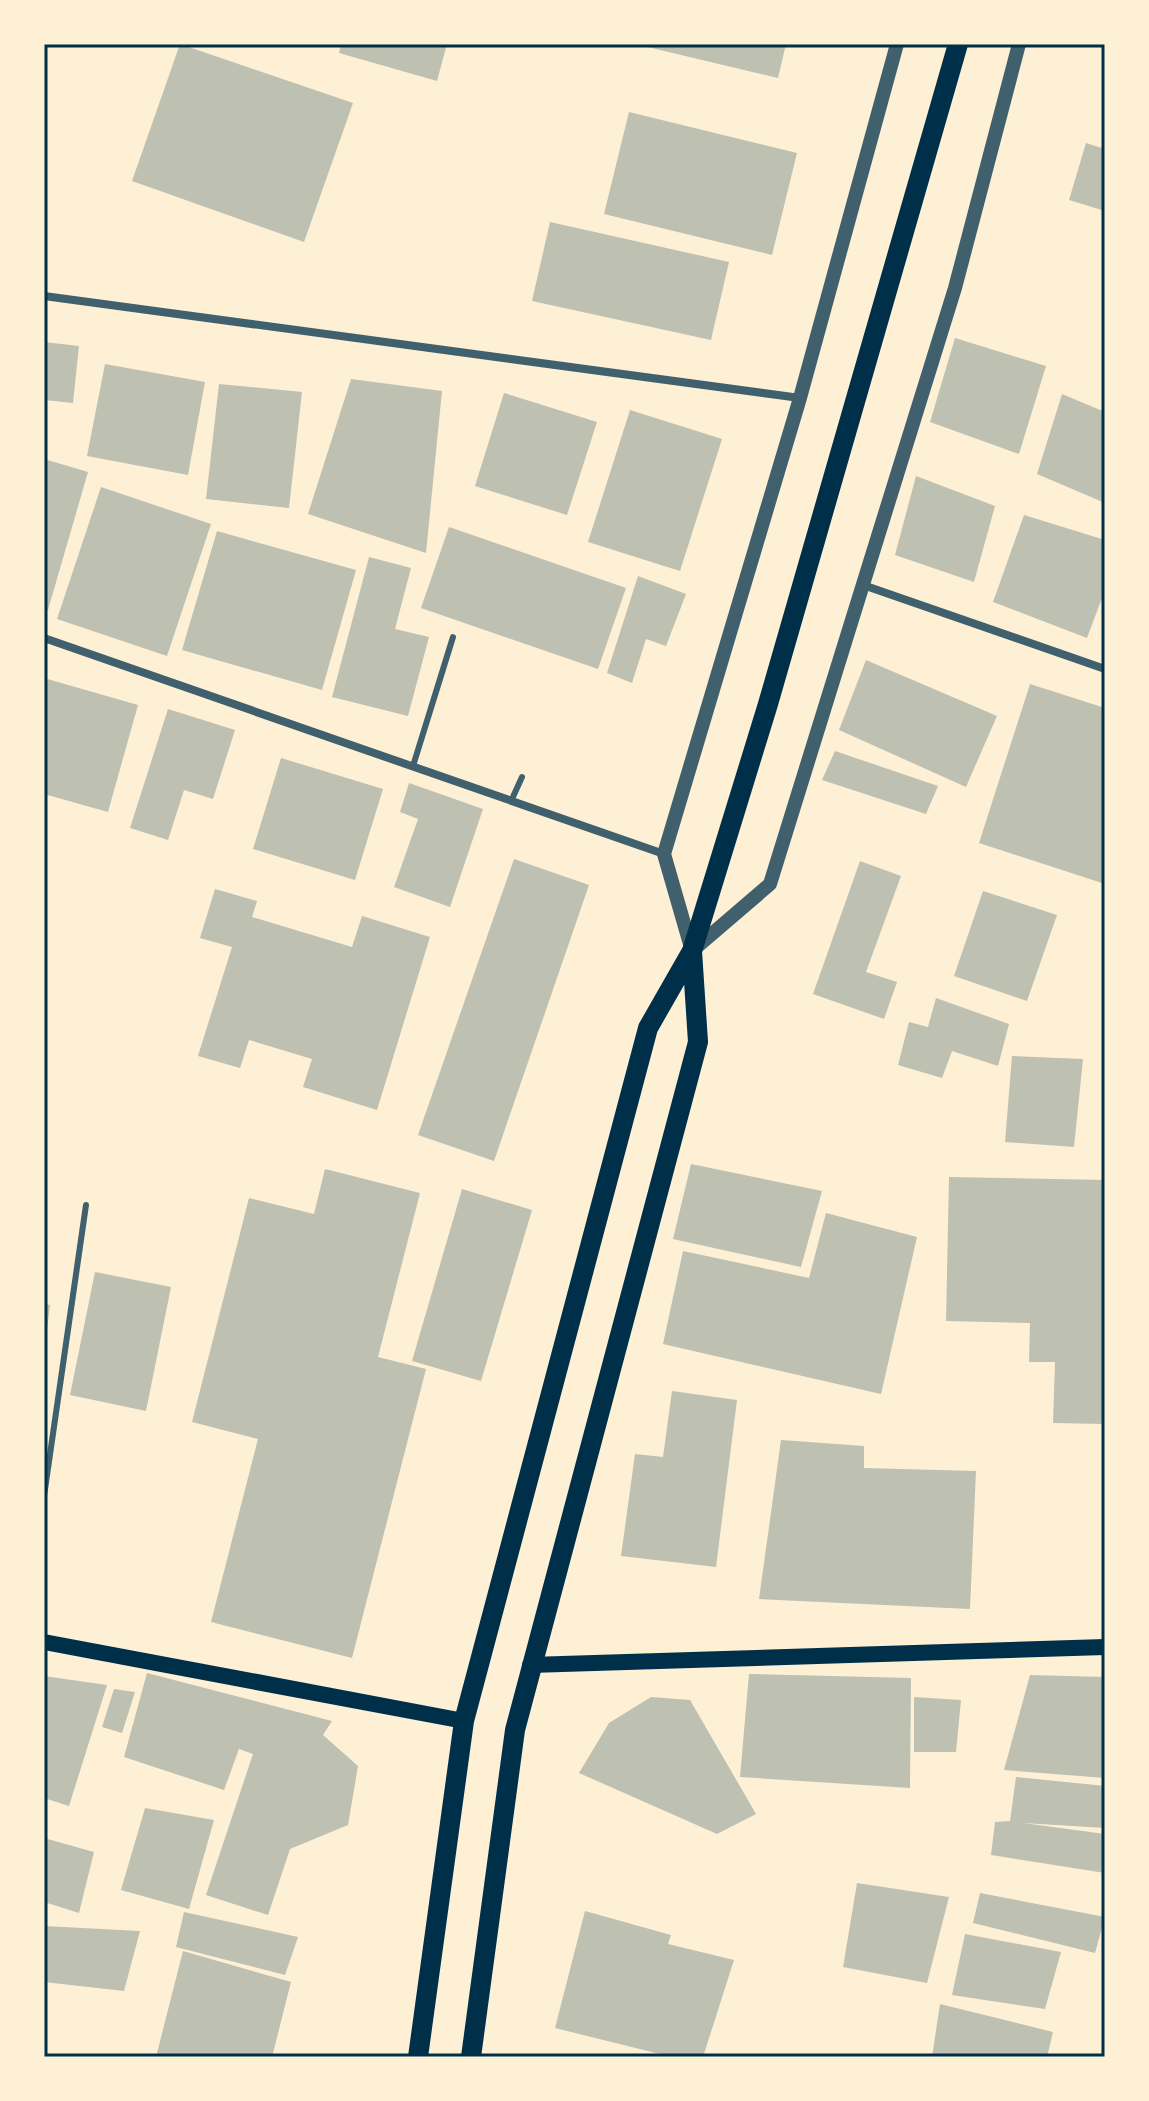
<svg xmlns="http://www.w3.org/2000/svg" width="1149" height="2101" font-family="Montserrat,sans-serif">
<rect width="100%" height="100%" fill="#fdf0d5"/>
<path fill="#bec0b2" d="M 180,44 L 353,103 L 304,242 L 132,181 Z
M 341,44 L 447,44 L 437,81 L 339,53 Z
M 635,44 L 786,44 L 778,78 Z
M 629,112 L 797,153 L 772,255 L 604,214 Z
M 1086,143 L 1105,149 L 1105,211 L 1069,200 Z
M 550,222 L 729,262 L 711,340 L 532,301 Z
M 955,338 L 1046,366 L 1019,454 L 930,422 Z
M 44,342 L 79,346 L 73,403 L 44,400 Z
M 105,364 L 205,382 L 188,475 L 87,456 Z
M 351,379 L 442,391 L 426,553 L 308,514 Z
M 219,384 L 302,392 L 289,508 L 206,499 Z
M 504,393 L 597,422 L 567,515 L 475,486 Z
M 1062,394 L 1105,412 L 1105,503 L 1037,474 Z
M 630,410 L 722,439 L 680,571 L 588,542 Z
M 44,459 L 88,472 L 48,610 L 44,609 Z
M 916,476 L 995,506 L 974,582 L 895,555 Z
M 101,487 L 211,524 L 167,656 L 57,619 Z
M 1024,515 L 1105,540 L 1105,590 L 1087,638 L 993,602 Z
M 449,527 L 626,588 L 598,669 L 421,608 Z
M 217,531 L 356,570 L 322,690 L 182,650 Z
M 369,557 L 411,568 L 395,629 L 429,637 L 408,716 L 332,697 Z
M 638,576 L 686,594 L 666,646 L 646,639 L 632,683 L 607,673 Z
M 866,660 L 997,716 L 966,787 L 839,730 Z
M 44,678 L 138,705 L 108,812 L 44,794 Z
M 1030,684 L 1105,708 L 1105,884 L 979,843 Z
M 168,709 L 235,730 L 213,799 L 184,790 L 168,840 L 130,828 Z
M 835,751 L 938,786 L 926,814 L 822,780 Z
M 281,758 L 383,789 L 355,880 L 253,849 Z
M 409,783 L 483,809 L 450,907 L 394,887 L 418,819 L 400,812 Z
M 514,859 L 589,885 L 494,1161 L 418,1135 Z
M 860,861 L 901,876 L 866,972 L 897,982 L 884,1019 L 813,994 Z
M 215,889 L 257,901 L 252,917 L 352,947 L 362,916 L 430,937 L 377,1110 L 303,1087 L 312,1059 L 249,1040 L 240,1068 L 198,1056 L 232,947 L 200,938 Z
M 983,891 L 1057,915 L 1027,1001 L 954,976 Z
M 936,998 L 1009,1024 L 998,1066 L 952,1051 L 942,1078 L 898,1065 L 909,1022 L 928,1027 Z
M 1012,1056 L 1083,1059 L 1074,1147 L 1005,1142 Z
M 691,1164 L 822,1191 L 801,1267 L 673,1239 Z
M 325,1169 L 420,1193 L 378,1357 L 426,1369 L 352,1658 L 211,1622 L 258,1439 L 192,1422 L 249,1198 L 314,1214 Z
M 949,1177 L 1105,1180 L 1105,1424 L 1053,1423 L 1055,1362 L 1029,1362 L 1030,1323 L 946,1321 Z
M 462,1189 L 532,1210 L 481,1381 L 412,1361 Z
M 826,1213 L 917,1237 L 881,1394 L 663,1344 L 683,1251 L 809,1278 Z
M 95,1272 L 171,1287 L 146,1411 L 70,1395 Z
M 44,1304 L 50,1305 L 46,1338 L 44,1338 Z
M 672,1391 L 737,1400 L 716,1567 L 621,1556 L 635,1454 L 663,1457 Z
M 781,1440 L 864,1446 L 864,1468 L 976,1471 L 970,1609 L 759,1599 Z
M 147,1673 L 332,1721 L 323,1735 L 358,1766 L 348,1825 L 290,1849 L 268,1915 L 206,1895 L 253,1754 L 239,1749 L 224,1790 L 124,1757 Z
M 749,1674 L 911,1678 L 910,1788 L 740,1777 Z
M 1030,1675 L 1105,1677 L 1105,1778 L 1004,1770 Z
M 44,1676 L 107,1685 L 69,1806 L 44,1798 Z
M 114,1689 L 135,1692 L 122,1733 L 102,1727 Z
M 651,1697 L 690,1700 L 756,1814 L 717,1834 L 579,1773 L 609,1723 Z
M 914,1697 L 961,1700 L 956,1752 L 914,1752 Z
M 1016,1777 L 1105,1786 L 1105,1828 L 1023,1823 L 1105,1834 L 1105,1873 L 991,1855 L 995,1822 L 1010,1821 Z
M 145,1808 L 214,1820 L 189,1909 L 121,1890 Z
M 44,1838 L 94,1852 L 79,1913 L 44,1902 Z
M 857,1883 L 949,1897 L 927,1983 L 843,1967 Z
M 980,1893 L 1105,1917 L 1095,1953 L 973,1923 Z
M 585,1911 L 671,1935 L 668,1944 L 734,1960 L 703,2057 L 672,2057 L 555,2028 Z
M 184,1912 L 298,1937 L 285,1975 L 176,1947 Z
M 44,1926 L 140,1931 L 124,1991 L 44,1982 Z
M 965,1934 L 1061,1952 L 1045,2009 L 952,1995 Z
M 183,1951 L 291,1982 L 272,2057 L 156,2057 Z
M 940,2004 L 1053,2032 L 1047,2057 L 932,2057 Z"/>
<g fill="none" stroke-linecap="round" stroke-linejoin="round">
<path stroke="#3f606c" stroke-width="6" d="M 413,766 L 453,637
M 512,799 L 522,777
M 44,1496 L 86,1205"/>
<path stroke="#3f606c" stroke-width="8" d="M 44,296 L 800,398
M 863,585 L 1105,669
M 44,638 L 664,854"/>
<path stroke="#3f606c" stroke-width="14" d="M 897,44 L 800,398 L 664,854 L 692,951 L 770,884 L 955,288 L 1019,44"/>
<path stroke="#003049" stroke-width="16" d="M 44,1642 L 464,1721
M 530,1665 L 1105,1647"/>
<path stroke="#003049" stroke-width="20" d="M 418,2057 L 464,1721 L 648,1028 L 692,951 L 768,704 L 958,44
M 471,2057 L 515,1730 L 698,1042 L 692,951"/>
</g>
<rect width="1149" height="2101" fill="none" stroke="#fdf0d5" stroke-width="92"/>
<rect x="46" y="46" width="1057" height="2009" fill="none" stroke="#003049" stroke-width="3"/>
</svg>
